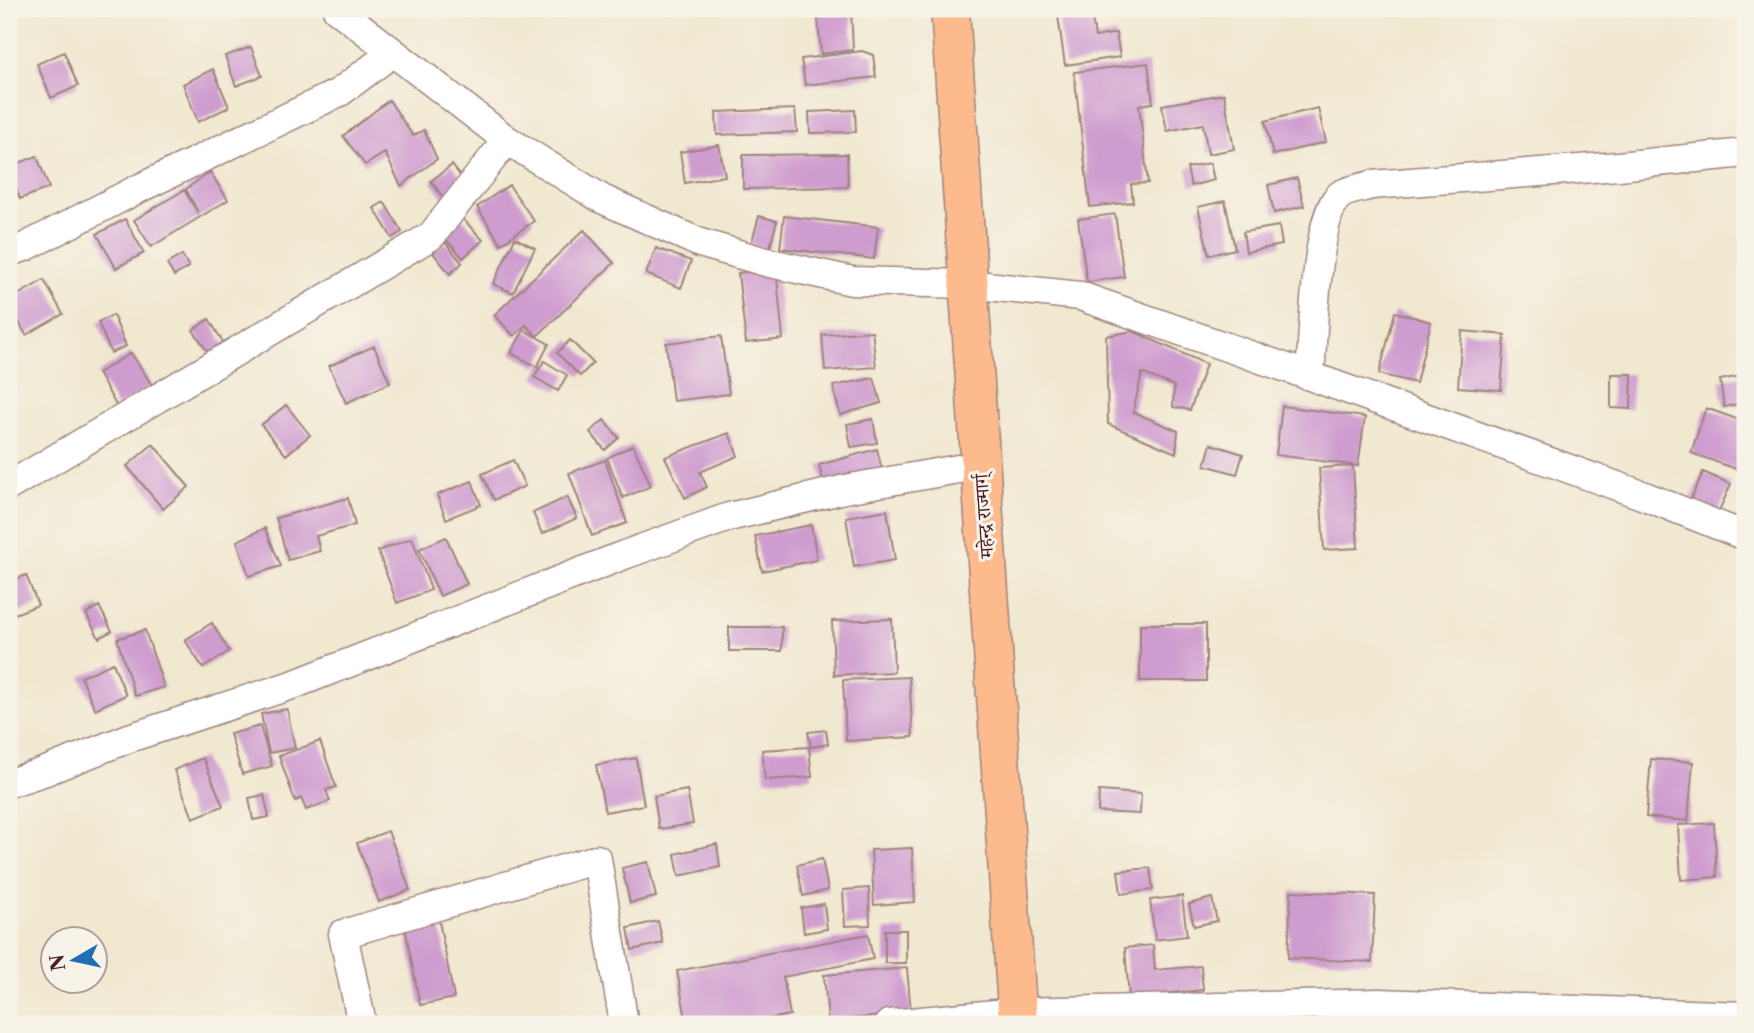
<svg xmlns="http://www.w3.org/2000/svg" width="1754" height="1033" font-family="'Libre Caslon Text','Noto Serif Devanagari',serif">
<rect width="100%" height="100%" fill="#f7f3e8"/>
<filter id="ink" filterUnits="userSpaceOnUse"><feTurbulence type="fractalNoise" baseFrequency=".0143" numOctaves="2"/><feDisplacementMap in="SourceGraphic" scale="14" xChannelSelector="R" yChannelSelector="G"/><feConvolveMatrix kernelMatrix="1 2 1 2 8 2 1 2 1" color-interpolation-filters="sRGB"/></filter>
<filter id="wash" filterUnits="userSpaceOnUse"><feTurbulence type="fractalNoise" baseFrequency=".00686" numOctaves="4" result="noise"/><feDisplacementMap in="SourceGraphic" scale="28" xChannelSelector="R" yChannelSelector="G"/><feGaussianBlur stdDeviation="1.57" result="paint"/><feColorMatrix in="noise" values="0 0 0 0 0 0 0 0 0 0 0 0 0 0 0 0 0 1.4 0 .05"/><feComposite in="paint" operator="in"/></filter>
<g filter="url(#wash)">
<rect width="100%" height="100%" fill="#f1e8d0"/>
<g id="blocks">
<path fill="#cf9ccf" d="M 817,9 L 851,9 L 853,50 L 821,54 Z
M 1060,9 L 1098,9 L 1098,11 L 1091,11 L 1095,37 L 1116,33 L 1120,57 L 1065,65 L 1058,16 Z
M 251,47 L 262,76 L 236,86 L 225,56 Z
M 862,51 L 873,55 L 876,77 L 805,85 L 801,59 Z
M 64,52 L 78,86 L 51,98 L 37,64 Z
M 1148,63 L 1153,103 L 1139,105 L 1148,183 L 1131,184 L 1133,202 L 1090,207 L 1074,72 Z
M 213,69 L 229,107 L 198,122 L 183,84 Z
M 1224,94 L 1234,149 L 1208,154 L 1203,124 L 1167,131 L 1162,105 Z
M 389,100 L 413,136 L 424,130 L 437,159 L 401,186 L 385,153 L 365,165 L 343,136 Z
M 1318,108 L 1326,142 L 1273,155 L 1265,121 Z
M 795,109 L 797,132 L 717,135 L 716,112 Z
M 855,110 L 856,132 L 810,133 L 809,112 Z
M 719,145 L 725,176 L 685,183 L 680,152 Z
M 847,154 L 848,187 L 743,189 L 743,155 Z
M 37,156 L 49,188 L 20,199 L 9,167 Z
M 1210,163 L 1214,180 L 1191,186 L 1187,168 Z
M 452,165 L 469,187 L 447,203 L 431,181 Z
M 210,172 L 228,200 L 151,247 L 134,220 L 184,190 L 198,213 L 186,189 Z
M 1297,178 L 1304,206 L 1274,213 L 1268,185 Z
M 509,185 L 534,221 L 501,244 L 477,207 Z
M 1225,201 L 1235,249 L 1209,255 L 1198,207 Z
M 384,202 L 402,232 L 392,238 L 374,208 Z
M 1115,214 L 1124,277 L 1087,282 L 1078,219 Z
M 759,216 L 777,221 L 769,250 L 751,245 Z
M 784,216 L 878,227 L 874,259 L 780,248 Z
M 462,218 L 483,240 L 463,258 L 442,235 Z
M 125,219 L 144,253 L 116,268 L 97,234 Z
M 1279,226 L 1282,245 L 1246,252 L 1243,232 Z
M 584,230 L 614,263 L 537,336 L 526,325 L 514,336 L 494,315 Z
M 515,238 L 535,248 L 513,293 L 493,284 Z
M 445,242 L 462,263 L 450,274 L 433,253 Z
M 656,248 L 691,261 L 681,288 L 646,274 Z
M 182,255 L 189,267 L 174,276 L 167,264 Z
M 776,268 L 783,339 L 746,343 L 738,273 Z
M 44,280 L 63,314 L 26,335 L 9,305 L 9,300 Z
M 1395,312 L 1431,322 L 1416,383 L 1379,374 Z
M 113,315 L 126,346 L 111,353 L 98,322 Z
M 209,319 L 226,347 L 211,357 L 193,330 Z
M 524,330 L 549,344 L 537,367 L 511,353 Z
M 872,331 L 876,367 L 825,371 L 822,335 Z
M 1133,331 L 1206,364 L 1190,410 L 1173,407 L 1174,386 L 1142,373 L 1133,412 L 1178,431 L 1176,453 L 1108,424 L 1106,336 Z
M 1462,331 L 1505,335 L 1501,390 L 1458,387 Z
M 721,336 L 729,394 L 673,401 L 666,343 Z
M 570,340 L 593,363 L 580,376 L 557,353 Z
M 374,346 L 390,383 L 346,403 L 329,366 Z
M 131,353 L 152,385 L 117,407 L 98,373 Z
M 544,361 L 567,375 L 558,391 L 534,377 Z
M 1611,374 L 1632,374 L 1631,409 L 1611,408 Z
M 1741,376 L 1745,403 L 1724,407 L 1720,380 Z
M 874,378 L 881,403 L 840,415 L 833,386 Z
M 286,405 L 310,435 L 286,455 L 261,425 Z
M 1282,406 L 1365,417 L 1358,466 L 1276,455 Z
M 1706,408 L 1745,422 L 1745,442 L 1736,469 L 1691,453 Z
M 873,419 L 877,443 L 851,447 L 847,424 Z
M 604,420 L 619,438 L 605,450 L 590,432 Z
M 729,433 L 738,456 L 700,472 L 707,487 L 685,498 L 665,457 Z
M 153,444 L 189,487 L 163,509 L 127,466 Z
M 1211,444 L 1243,454 L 1237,474 L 1205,465 Z
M 633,445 L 651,486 L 623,498 L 607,458 Z
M 877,449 L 882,470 L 825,486 L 819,465 Z
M 513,460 L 525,486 L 494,500 L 482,474 Z
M 605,460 L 627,523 L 592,536 L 569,473 Z
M 1353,466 L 1358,548 L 1324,550 L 1319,468 Z
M 1703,472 L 1731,484 L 1719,511 L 1691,499 Z
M 472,481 L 481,505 L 446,519 L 437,495 Z
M 567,497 L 577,518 L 542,534 L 533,513 Z
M 348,498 L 355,525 L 316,536 L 320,551 L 288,560 L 276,518 Z
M 887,510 L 895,560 L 854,567 L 846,517 Z
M 811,525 L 817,560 L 762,571 L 755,536 Z
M 265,528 L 281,566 L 249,576 L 237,541 Z
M 446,537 L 467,584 L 440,596 L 419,549 Z
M 412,538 L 431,590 L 397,603 L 378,551 Z
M 26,575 L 38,605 L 15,614 L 9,598 L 9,582 Z
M 99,606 L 112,631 L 99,638 L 86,614 Z
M 892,619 L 894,672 L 834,675 L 832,621 Z
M 212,623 L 229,651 L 203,668 L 185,640 Z
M 1140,624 L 1206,624 L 1206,681 L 1140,681 Z
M 729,627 L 782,627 L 782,651 L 729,651 Z
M 145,630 L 164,687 L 135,696 L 117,639 Z
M 113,663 L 126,695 L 95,709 L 81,677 Z
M 909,677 L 913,737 L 846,741 L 843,680 Z
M 287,709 L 295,748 L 269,753 L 261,714 Z
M 260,726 L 272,766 L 242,774 L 230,734 Z
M 826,730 L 828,744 L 811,747 L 808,732 Z
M 320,741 L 336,787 L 326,790 L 330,801 L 306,810 L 301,798 L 295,801 L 279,756 Z
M 809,747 L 812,777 L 765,780 L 762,750 Z
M 203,758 L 223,806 L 193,818 L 174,770 Z
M 636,758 L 644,805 L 605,812 L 596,765 Z
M 1651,759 L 1693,762 L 1688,821 L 1646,817 Z
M 687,790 L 693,824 L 659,829 L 654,796 Z
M 1099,791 L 1141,794 L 1140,814 L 1098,812 Z
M 264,795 L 269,817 L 253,820 L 249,798 Z
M 1714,823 L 1717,877 L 1681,880 L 1678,825 Z
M 388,831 L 410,890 L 379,902 L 357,843 Z
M 717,844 L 720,867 L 679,876 L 675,854 Z
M 912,848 L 915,902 L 874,905 L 871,850 Z
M 822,859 L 828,890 L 803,896 L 797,865 Z
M 648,862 L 656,897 L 630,903 L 622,868 Z
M 1150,868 L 1153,890 L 1121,894 L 1118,871 Z
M 869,888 L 870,925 L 845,926 L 843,890 Z
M 1291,891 L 1375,895 L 1372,962 L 1288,958 Z
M 1182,896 L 1187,936 L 1155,940 L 1150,900 Z
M 1212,898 L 1217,921 L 1194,926 L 1189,904 Z
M 824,904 L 827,929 L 804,933 L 801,908 Z
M 438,916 L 454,998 L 420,1005 L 404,922 Z
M 658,921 L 663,943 L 632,950 L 628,928 Z
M 885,930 L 906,930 L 906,963 L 885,963 Z
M 868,934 L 873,959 L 783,977 L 790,1015 L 742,1024 L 687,1024 L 677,971 Z
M 1153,945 L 1155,970 L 1201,966 L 1203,990 L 1129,997 L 1125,948 Z
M 907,968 L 911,1013 L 828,1021 L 824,975 Z"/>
</g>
</g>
<g filter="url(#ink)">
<use href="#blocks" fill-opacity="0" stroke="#9e847e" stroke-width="2"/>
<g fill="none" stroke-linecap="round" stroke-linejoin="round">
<g stroke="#9e847e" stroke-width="31">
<path id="minor" d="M 337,9 L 507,140 L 602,199 L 700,243 L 766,262 L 852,281 L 968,284 L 1080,296 L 1310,376 L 1642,495 L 1745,536
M 9,252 L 25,247 L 142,187 L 340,92 L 392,53
M 1310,376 C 1313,342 1315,215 1340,195 C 1347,190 1362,188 1371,185 L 1618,166 L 1745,153
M 9,486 L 431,236 L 507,140
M 9,783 L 43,772 L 129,738 L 295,684 L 624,555 L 729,517 L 845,489 L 981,465
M 362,1024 L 343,934 L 597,859 L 624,1024
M 889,1024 L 1017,1012 L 1379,1003 L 1745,1016"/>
</g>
<g stroke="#9e847e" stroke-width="41">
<path id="trunk" d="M 950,9 L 1018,1024"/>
</g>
<use href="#minor" stroke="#fff" stroke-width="28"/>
<use href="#trunk" stroke="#fcba8d" stroke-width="38"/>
</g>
</g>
<g text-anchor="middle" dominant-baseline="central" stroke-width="6" stroke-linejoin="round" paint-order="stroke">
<g font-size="19" fill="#4a1f2b" stroke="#f7f3e8">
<text transform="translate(984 516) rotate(-94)">महेन्द्र राज्मार्ग्</text>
</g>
</g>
<rect width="1754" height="1033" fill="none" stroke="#f7f3e8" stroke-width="35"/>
<g transform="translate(74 960) rotate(261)"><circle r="33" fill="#f7f3e8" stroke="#b29e9c" stroke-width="2"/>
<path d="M0-5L12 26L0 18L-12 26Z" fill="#1f6fb2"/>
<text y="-10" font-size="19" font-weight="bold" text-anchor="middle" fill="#4a1f2b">N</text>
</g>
</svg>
